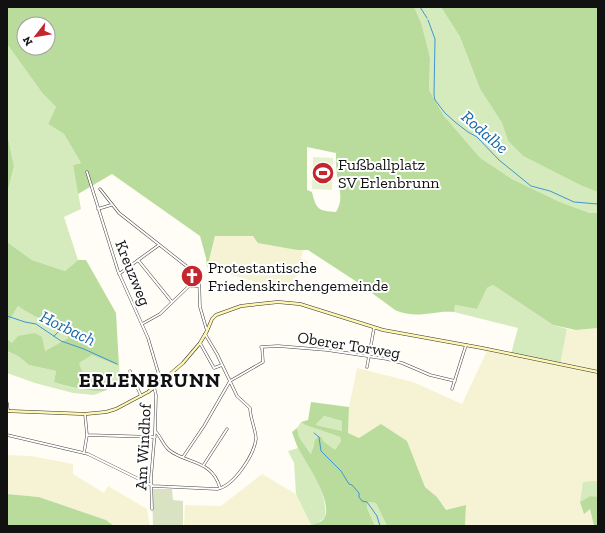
<svg xmlns="http://www.w3.org/2000/svg" width="605" height="533" font-family="'Zilla Slab',serif">
<rect width="100%" height="100%" fill="#fffdf5"/>
<path fill="#f6f3d4" d="M 215,236 L 253,236 L 296,250 L 304,249 L 301,258 L 309,262 L 292,281 L 287,291 L 207,268 Z
M 598,328 L 598,481 L 592,481 L 590,509 L 594,526 L 465,526 L 466,505 L 446,510 L 437,497 L 425,487 L 407,441 L 359,438 L 348,433 L 349,407 L 357,368 L 413,382 L 462,404 L 487,351 L 560,365 L 567,329 L 576,330 Z
M 7,455 L 31,456 L 73,464 L 73,474 L 104,493 L 108,486 L 147,509 L 150,526 L 114,526 L 106,520 L 40,497 L 7,494 Z
M 262,474 L 296,494 L 311,525 L 184,526 L 185,505 L 221,506 Z"/>
<path fill="#d5ebbd" d="M 414,7 L 441,7 L 460,37 L 480,89 L 502,123 L 508,141 L 523,156 L 582,186 L 598,192 L 598,213 L 590,213 L 560,202 L 512,179 L 480,159 L 444,116 L 429,90 L 430,58 Z
M 7,44 L 43,94 L 56,107 L 48,124 L 64,134 L 81,163 L 73,165 L 81,209 L 64,217 L 78,260 L 65,271 L 32,260 L 7,242 L 7,194 L 14,166 L 7,133 Z
M 493,285 L 553,325 L 567,329 L 560,365 L 511,354 L 518,328 L 454,312 L 455,305 L 477,309 L 487,288 Z
M 18,306 C 34,318 55,323 68,338 L 45,351 L 12,343 L 7,339 L 7,320 L 9,321 Z
M 7,351 L 18,356 L 29,365 L 56,371 L 54,382 C 70,389 90,390 107,390 L 94,395 L 73,393 L 35,383 L 7,373 Z
M 92,355 L 119,366 L 120,378 L 112,386 L 110,381 L 113,373 L 110,371 L 94,375 L 82,374 L 78,363 Z
M 324,416 L 342,421 L 342,431 L 316,425 L 316,423 Z
M 301,422 L 305,425 L 340,437 L 341,441 L 335,451 L 322,441 L 319,437 C 313,442 312,447 312,455 L 299,437 L 297,428 Z
M 298,448 C 310,469 328,492 325,517 L 317,524 L 311,525 L 296,494 L 294,463 L 288,451 Z
M 592,481 L 598,481 L 598,498 L 590,496 L 580,502 L 583,482 Z
M 367,502 L 376,503 L 387,526 L 375,526 L 367,508 Z"/>
<path fill="#b9dc9c" fill-rule="evenodd" d="M 7,7 L 414,7 L 421,23 L 430,58 L 429,90 L 444,116 L 480,158 L 512,179 L 560,202 L 590,213 L 598,213 L 598,328 L 576,330 L 553,325 L 493,285 L 487,288 L 477,309 L 455,305 L 454,312 C 432,310 418,320 395,310 L 357,282 L 308,250 L 297,250 L 258,243 L 253,236 L 215,236 L 207,268 L 206,258 L 200,236 L 112,174 L 78,194 L 73,165 L 81,163 L 64,134 L 48,124 L 56,107 L 43,94 L 7,44 ZM 24,24 L 48,24 L 48,48 L 24,48 ZM 307,147 L 336,153 C 336,161 336,168 337,175 C 339,189 344,199 336,212 C 318,211 316,209 312,192 L 307,190 Z
M 441,7 L 598,7 L 598,192 L 582,186 L 523,156 L 508,141 L 502,123 L 480,89 L 460,37 Z
M 7,133 L 14,166 L 7,194 Z
M 7,242 L 32,260 L 65,271 L 78,260 L 86,260 L 116,313 L 119,366 L 92,355 L 79,363 L 83,374 L 94,375 L 110,371 L 113,373 L 110,381 L 112,386 C 111,387 107,390 106,390 C 97,393 63,386 54,382 L 56,371 L 29,365 L 18,356 L 7,351 L 7,339 L 12,343 L 18,336 L 35,333 L 42,337 L 45,351 L 68,338 C 55,323 34,318 18,306 L 9,321 L 7,320 Z
M 311,402 L 349,407 L 348,433 L 359,438 L 381,424 L 407,441 L 425,487 L 437,497 L 446,510 L 466,505 L 465,526 L 387,526 L 376,503 L 367,502 L 367,508 L 375,526 L 309,526 C 314,524 322,523 325,517 C 332,500 307,464 299,450 C 296,444 294,438 292,432 L 297,428 L 299,437 L 311,454 L 315,440 L 319,436 L 322,438 L 323,441 L 335,450 L 341,441 L 340,437 L 305,425 L 301,422 L 308,420 ZM 324,416 L 342,421 L 342,431 L 316,425 L 317,423 Z
M 7,494 L 39,497 L 106,520 L 114,526 L 7,526 Z
M 590,496 L 598,497 L 598,526 L 594,526 L 590,509 L 584,514 L 580,502 Z"/>
<path fill="#d9e3c4" d="M 152,489 L 172,489 L 173,500 L 183,501 L 183,526 L 153,526 Z"/>
<path fill="#e6f2cf" d="M 313,157 L 333,158 L 332,190 L 312,189 Z"/>
<g fill="none" stroke-linecap="round" stroke-linejoin="round">
<path stroke="#3f96cf" stroke-width="1" d="M 420,7 L 427,18
M 428,20 L 435,39 L 434,95 L 435,100 L 445,113 L 455,122 L 468,132 L 477,137 L 499,160 L 531,186 L 550,191 L 574,202 L 598,204
M 7,316 L 25,322 L 36,324 L 61,341 L 84,349 L 117,364
M 54,336 L 70,321
M 314,433 L 319,437 L 321,451 L 341,471 L 349,484 L 352,485 L 359,493 L 359,497 L 362,501 L 367,502 L 377,516 L 380,526"/>
<g stroke="#444" stroke-width="3">
<path id="street" d="M 87,172 L 118,271 L 148,338 L 161,382
M 100,189 L 119,213 L 199,276 L 200,307 L 207,331
M 98,209 L 111,205
M 138,260 L 172,302
M 119,274 L 159,245
M 142,324 L 160,314 L 189,286 L 199,286
M 200,343 L 214,368 L 222,365
M 261,347 L 278,346 L 327,350 L 387,359 L 402,363 L 430,375 L 455,381
M 367,367 L 374,328
M 130,371 L 141,396
M 452,389 L 466,345
M 7,403 L 8,411
M 156,432 C 161,437 163,445 169,450 C 186,464 212,459 220,488
M 7,435 L 88,454 L 153,486 L 217,489 C 234,486 254,455 256,439 C 256,430 250,418 250,408 L 237,396 L 217,354 L 205,334
M 87,435 L 155,437
M 84,453 L 87,435 L 85,414
M 183,457 L 204,426 L 230,381 L 263,362 L 262,347
M 203,466 L 227,429
M 152,509 L 151,478 L 155,431 L 156,395 L 154,387"/>
</g>
<g stroke="#333" stroke-width="3.5">
<path id="secondary" d="M 7,411 L 85,414 L 106,412 L 116,409 L 148,392 L 161,382 L 183,363 L 200,343 L 207,331 L 212,319 L 216,315 L 241,306 L 278,302 L 300,304 L 383,330 L 482,348 L 598,372"/>
</g>
<use href="#street" stroke="#fff" stroke-width="2"/>
<use href="#secondary" stroke="#fff6b0" stroke-width="2.5"/>
</g>
<defs>
<g id="stadium-disc" transform="scale(1.15)"><circle r="9.5" fill="#c4262e" stroke="#fff"/><path d="M0-5a6.5 5 0 1 0 0 10a6.5 5 0 1 0 0-10ZM-3.5-1.8h7v3.6h-7Z" fill="#fff"/></g>
<g id="church-disc" transform="scale(1.15)"><circle r="9.5" fill="#c4262e" stroke="#fff"/><path d="M-1.2-6h2.4v3.5h3.3v2.4h-3.3V6h-2.4V-.1h-3.3v-2.4h3.3Z" fill="#fff"/></g>
</defs>
<g fill-rule="evenodd">
<use href="#stadium-disc" x="323" y="173"/>
<use href="#church-disc" x="192" y="276"/>
</g>
<g text-anchor="middle" dominant-baseline="central" stroke-width="4" stroke-linejoin="round" paint-order="stroke">
<g font-size="16" fill="#111" stroke="#fff" text-anchor="start">
<text x="338" y="164">Fußballplatz<tspan x="338" dy="18">SV Erlenbrunn</tspan></text>
<text x="208" y="267">Protestantische<tspan x="208" dy="18">Friedenskirchengemeinde</tspan></text>
</g>
<g font-size="16" fill="#111" stroke="#fff">
<text transform="translate(133 273) rotate(68)">Kreuzweg</text>
<text transform="translate(349 345) rotate(9)">Oberer Torweg</text>
<text transform="translate(143 447) rotate(-87)">Am Windhof</text>
</g>
<g font-size="17" font-style="italic" fill="#1768a6" stroke="#fff">
<text transform="translate(485 132) rotate(41)">Rodalbe</text>
<text transform="translate(68 328) rotate(26)">Horbach</text>
</g>
<g font-size="20" font-weight="bold" letter-spacing="1" fill="#111" stroke="#fff">
<text x="150" y="380">ERLENBRUNN</text>
</g>
</g>
<rect width="605" height="533" fill="none" stroke="#111111" stroke-width="16"/>
<g transform="translate(36 36) rotate(239)"><circle r="19" fill="#ffffff" stroke="#a0a0a0"/>
<path d="M0-3L7 15L0 10L-7 15Z" fill="#c4262e"/>
<text y="-6" font-size="11" font-weight="bold" text-anchor="middle" fill="#111111">N</text>
</g>
</svg>
